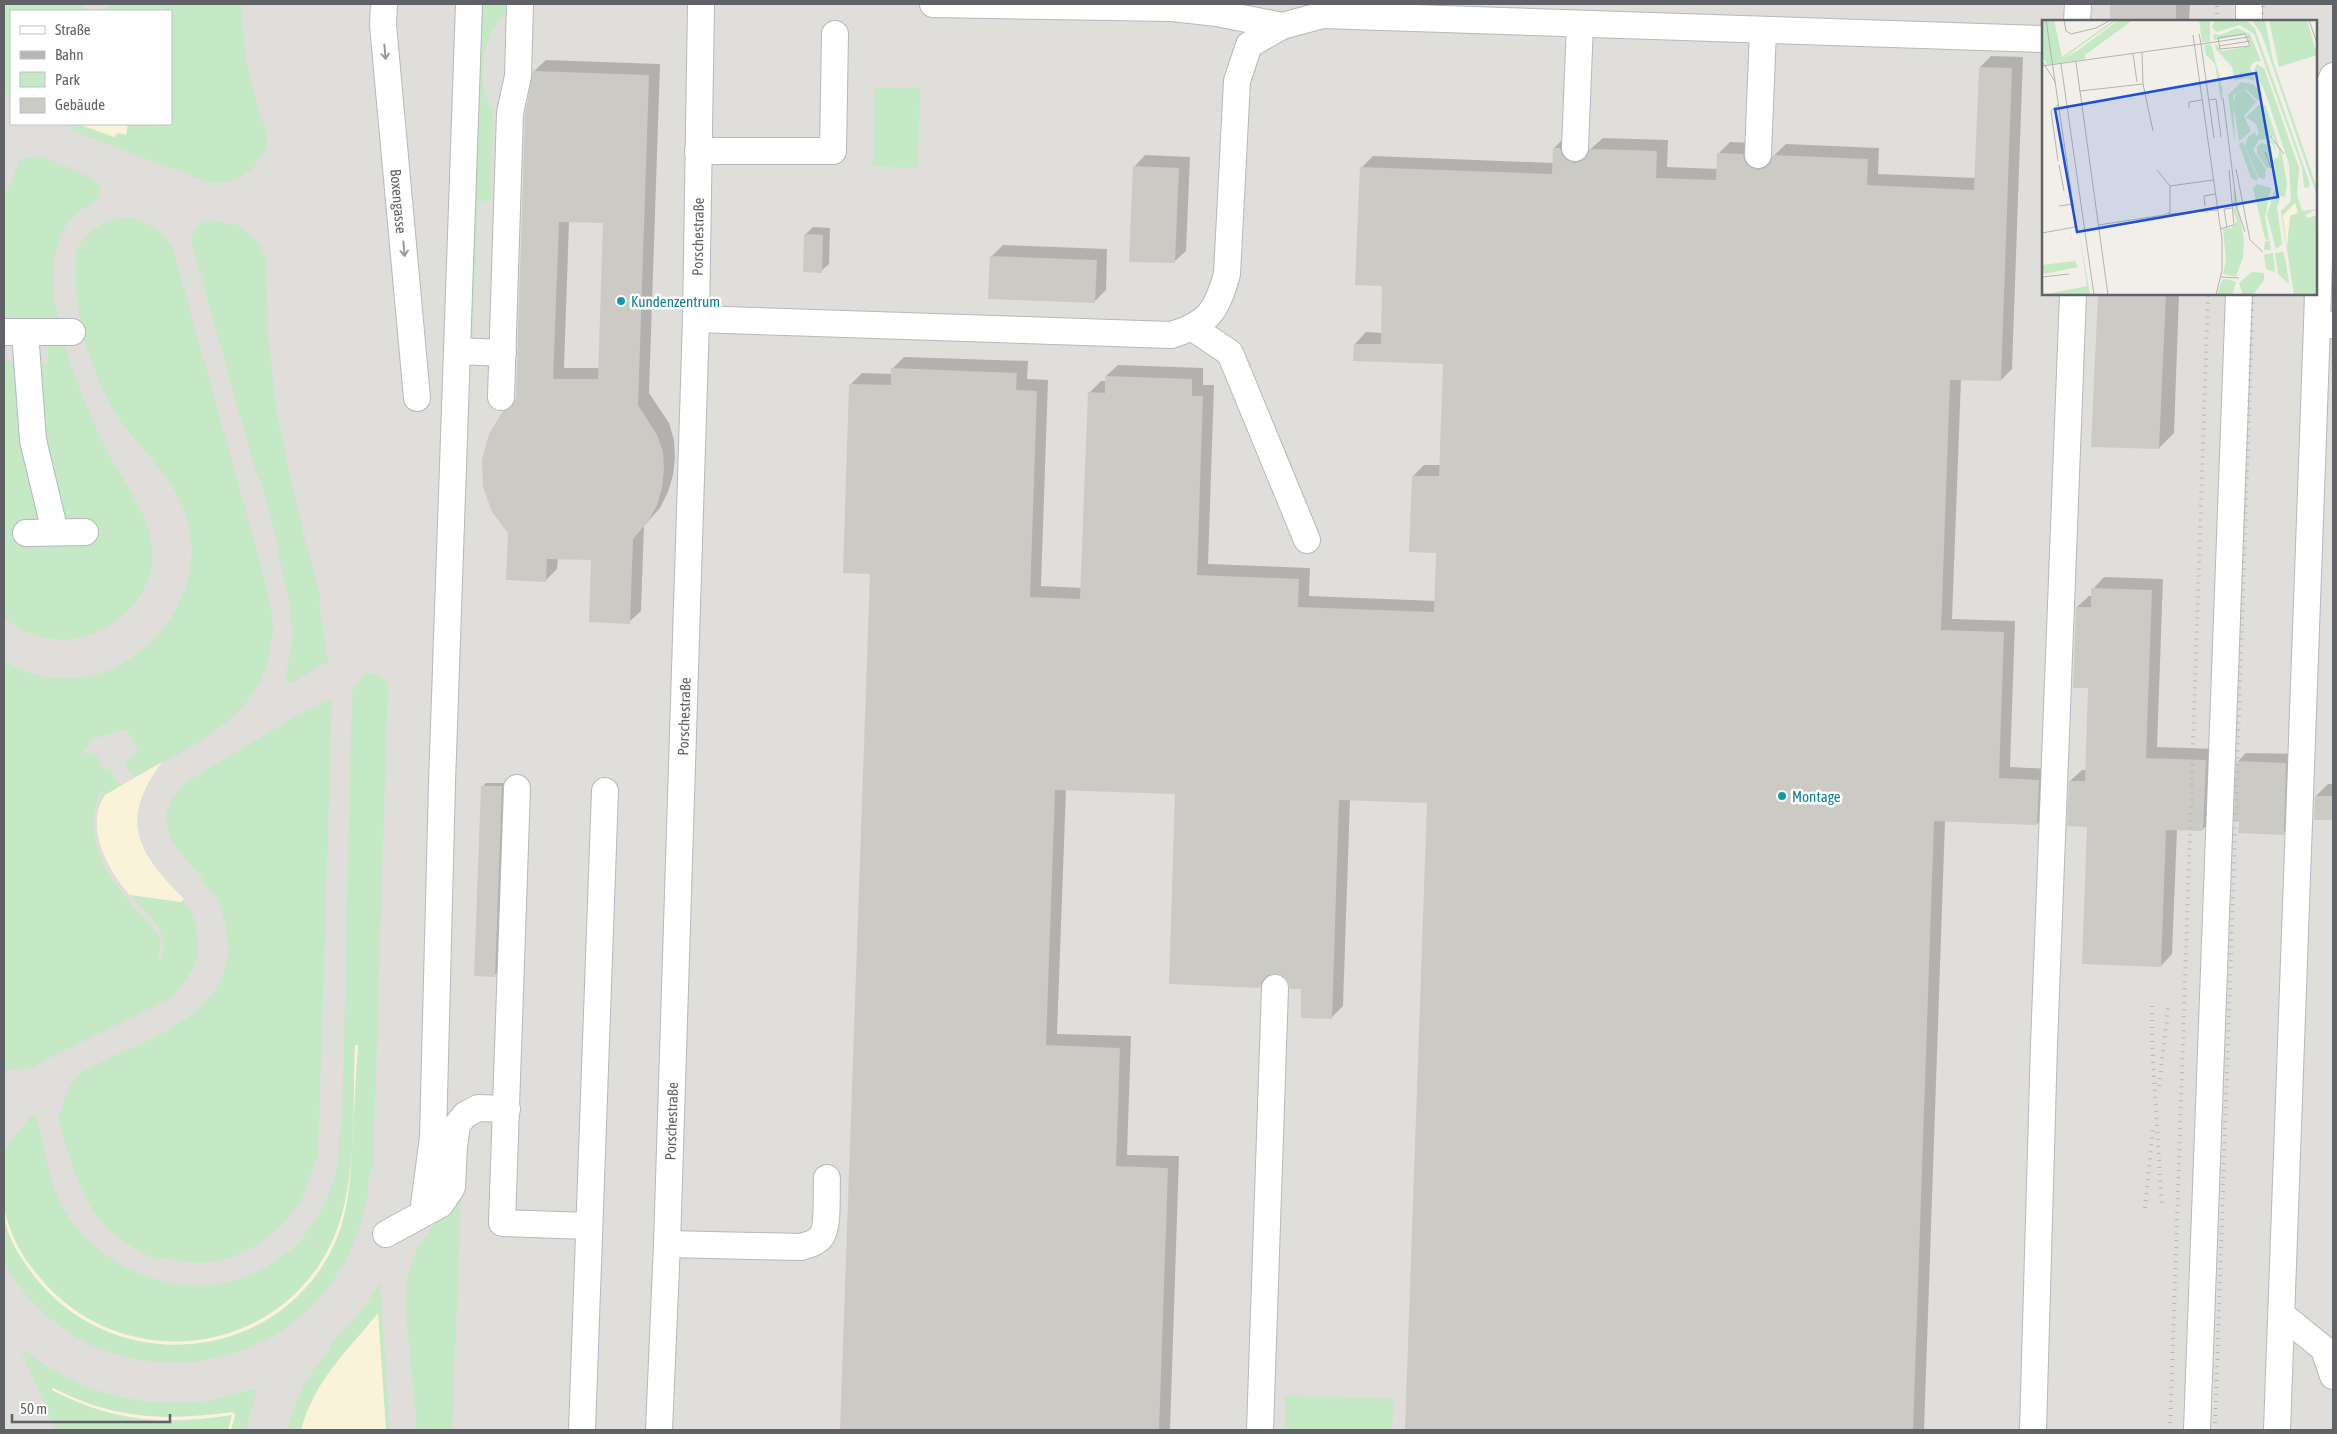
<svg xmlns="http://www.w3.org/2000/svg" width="2337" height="1434" font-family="'Asap Condensed',sans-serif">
<rect width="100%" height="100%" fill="#f1efe8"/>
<path fill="#e0deda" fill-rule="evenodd" d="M 4,4 L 2333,4 L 2333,1430 L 4,1430 ZM 11,11 L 171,11 L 171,124 L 11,124 ZM 2043,21 L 2316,21 L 2316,294 L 2043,294 Z"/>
<path fill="#c5e8c5" d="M 4,4 L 86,4 L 81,11 L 11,11 L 11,103 L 4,86 Z
M 111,4 L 242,4 C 241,43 250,80 261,117 C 263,124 269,136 267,143 C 259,170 236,187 207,182 L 73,131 L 69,124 L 171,124 L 171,11 L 106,11 Z
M 475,4 L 514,4 C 508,12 499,19 494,28 C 481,48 478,91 493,110 L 491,201 L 478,201 L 473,340 L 467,337 Z
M 875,87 L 920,88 L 918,168 L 873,166 Z
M 40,155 L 90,177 C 97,181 103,187 99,196 C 95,205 82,208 75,215 C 50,238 52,279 56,310 L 58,311 L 59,318 L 55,323 L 4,322 L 4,200 L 19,162 L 25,158 Z
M 129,217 C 149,222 162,230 173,249 L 259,558 C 265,582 273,607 273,632 C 273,637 271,642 270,647 C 261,719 189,747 134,778 L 124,764 L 138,750 L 127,729 L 89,740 L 92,745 L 84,749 L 88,756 L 95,752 L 103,768 L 111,770 L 117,783 L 123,785 L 105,795 L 99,804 L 104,793 L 100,791 C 77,850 121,892 157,933 L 161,942 L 158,958 L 160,960 C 176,936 145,912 130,895 L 181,902 L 183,900 L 191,911 L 196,925 L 198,953 L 194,967 L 173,997 L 55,1055 L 32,1068 L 4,1070 L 4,661 C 37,682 81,684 116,667 C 185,631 216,549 169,482 C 149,452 125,433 108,400 C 87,359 75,314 76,269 C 76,262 75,252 79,246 C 91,227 107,219 129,217 Z
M 209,220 L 238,225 L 258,243 L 266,258 L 268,335 L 277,416 L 303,533 L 320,593 L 319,602 L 328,661 L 330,662 L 327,665 L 325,663 L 292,683 L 285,680 L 293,637 L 288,596 L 278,553 L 279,549 L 261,482 L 256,473 L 192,244 C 192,232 196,222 209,220 Z
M 4,342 L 6,342 L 5,362 L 23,363 L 57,522 L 30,362 L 48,364 L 48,343 L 65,344 C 75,381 90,416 107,450 C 122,481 147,510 152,546 C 158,593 115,635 70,639 C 48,641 20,634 4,617 Z
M 368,673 L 381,676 L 388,684 L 373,1167 C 366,1176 369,1193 366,1204 C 356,1248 336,1286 301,1316 C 227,1380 106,1379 37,1306 C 27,1296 7,1274 4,1260 C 1,1246 4,1227 4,1211 C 4,1200 1,1159 5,1151 C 11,1138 23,1126 32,1115 L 36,1116 C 46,1150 49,1190 70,1219 C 116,1283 207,1307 274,1262 C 285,1254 297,1246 305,1235 C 322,1212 334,1188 338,1160 C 340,1149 337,1136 342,1126 L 352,691 L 363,675 Z
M 332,699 L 318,1158 C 312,1164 308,1186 303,1196 C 284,1232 243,1261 202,1263 C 188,1263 174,1260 160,1258 L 158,1260 C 103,1236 86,1210 69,1155 C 65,1142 59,1128 59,1114 C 64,1109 63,1101 66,1094 C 70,1085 74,1079 81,1073 C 136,1040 239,1019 227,934 C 225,921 222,909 216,898 C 211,890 203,885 201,876 C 172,846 148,818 186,782 L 298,715 Z
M 462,1172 L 452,1430 L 417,1430 L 406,1310 L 407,1278 L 417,1248 L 453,1196 Z
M 380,1283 L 390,1430 L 386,1430 L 378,1314 L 307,1409 L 301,1430 L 287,1430 C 294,1407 302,1384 317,1365 C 322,1359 330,1353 330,1345 L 361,1311 Z
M 24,1350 C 77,1391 138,1409 205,1401 C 222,1399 242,1390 257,1389 L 246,1430 L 231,1430 L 235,1415 L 233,1412 C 164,1421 116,1420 53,1388 L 52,1390 C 92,1410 137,1425 182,1421 C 199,1420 216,1417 232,1415 L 228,1430 L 56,1430 L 22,1353 Z
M 1285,1395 L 1394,1399 L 1392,1430 L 1285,1430 Z"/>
<path fill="#fbf3d9" d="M 78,124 L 128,124 L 126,135 L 118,133 L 114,137 Z
M 162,762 C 118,821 137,852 184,899 L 181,902 L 130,895 C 108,871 84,826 105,795 Z
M 355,1045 L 358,1045 C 356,1075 354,1105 353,1136 C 350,1177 350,1216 330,1253 C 269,1368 107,1375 32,1273 C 17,1253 4,1232 4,1208 C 10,1236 23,1259 42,1280 C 120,1372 268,1359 327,1252 C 359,1194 352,1110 355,1045 Z
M 378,1313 L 386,1430 L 301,1430 C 315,1379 346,1353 378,1313 Z
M 53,1388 C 115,1420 165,1421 233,1412 L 235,1415 L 231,1430 L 228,1430 L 232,1415 C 166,1425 112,1422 52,1390 Z"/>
<path fill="#0003" fill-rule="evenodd" d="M 2112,4 L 2190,4 L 2189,21 L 2111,21 Z
M 1991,56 L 2023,57 L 2012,369 L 2001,380 L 1961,379 L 1952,619 L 2015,621 L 2010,767 L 2050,769 L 2049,812 L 2037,824 L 1945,821 L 1924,1430 L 1407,1430 L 1429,802 L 1350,799 L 1343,1006 L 1331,1018 L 1303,988 L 1284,974 L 1272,973 L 1260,986 L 1177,793 L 1066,789 L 1057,1034 L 1131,1036 L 1127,1155 L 1179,1156 L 1170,1430 L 842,1430 L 871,573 L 850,385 L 862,373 L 892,374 L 892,369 L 904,357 L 1028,361 L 1027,379 L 1048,380 L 1041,586 L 1082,588 L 1089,393 L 1101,381 L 1106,381 L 1106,376 L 1118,365 L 1203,368 L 1203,385 L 1214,385 L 1208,564 L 1310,568 L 1309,596 L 1436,601 L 1437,552 L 1413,476 L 1424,465 L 1440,465 L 1444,363 L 1355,344 L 1366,332 L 1382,333 L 1384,285 L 1361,168 L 1373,156 L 1554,163 L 1554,148 L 1566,136 L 1578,149 L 1587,152 L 1603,138 L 1668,140 L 1667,167 L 1718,169 L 1718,154 L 1730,142 L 1754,143 L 1761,156 L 1770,159 L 1786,144 L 1879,148 L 1878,174 L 1976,178 L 1980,67 Z
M 546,60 L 660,64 L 649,393 L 669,423 L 674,440 L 675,458 L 673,475 L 668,492 L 660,508 L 644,526 L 641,611 L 629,622 L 593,558 L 558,558 L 557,569 L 546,580 L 509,533 L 503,412 L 517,400 L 534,71 ZM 569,221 L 604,222 L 599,368 L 564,368 Z
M 1145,155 L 1190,157 L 1186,251 L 1174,262 L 1134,167 Z
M 813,227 L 830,228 L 829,264 L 821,271 L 805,235 Z
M 1003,245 L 1107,249 L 1106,290 L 1095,301 L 991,257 Z
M 2099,294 L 2179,294 L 2174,433 L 2159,448 L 2092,446 Z
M 2104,577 L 2163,579 L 2157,747 L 2217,749 L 2214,818 L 2202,830 L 2177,829 L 2172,954 L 2161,966 L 2088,826 L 2070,781 L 2082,770 L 2086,770 L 2089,687 L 2077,607 L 2089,596 L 2092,596 L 2093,589 Z
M 2246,753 L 2295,754 L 2292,824 L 2283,834 L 2237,762 Z
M 486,783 L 505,783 L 498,972 L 495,975 L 482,787 Z
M 2328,784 L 2333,784 L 2333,819 L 2315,818 L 2316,796 Z"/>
<path fill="#cccac5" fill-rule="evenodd" d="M 2110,4 L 2176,4 L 2176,21 L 2110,21 Z
M 1979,67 L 2012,68 L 2001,381 L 1950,380 L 1941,630 L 2004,632 L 1999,778 L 2039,780 L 2037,825 L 1934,821 L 1913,1430 L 1405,1430 L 1427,803 L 1339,800 L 1332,1019 L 1301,1018 L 1301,989 L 1290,989 L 1288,981 L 1283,976 L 1276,973 L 1268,975 L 1262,981 L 1260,988 L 1169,984 L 1175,794 L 1055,790 L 1046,1045 L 1120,1048 L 1116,1166 L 1168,1168 L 1159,1430 L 840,1430 L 870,574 L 843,573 L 849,384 L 891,385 L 891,368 L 1017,373 L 1016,390 L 1037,391 L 1030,597 L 1080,599 L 1088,392 L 1105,393 L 1105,376 L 1192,379 L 1192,396 L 1203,396 L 1197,575 L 1299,579 L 1298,607 L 1434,612 L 1436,553 L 1409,552 L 1412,476 L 1439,476 L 1443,364 L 1353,361 L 1354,344 L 1381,344 L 1382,286 L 1355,285 L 1360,167 L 1552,174 L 1553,148 L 1560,148 L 1562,155 L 1567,160 L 1575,163 L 1582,161 L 1587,156 L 1590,149 L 1629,150 L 1657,151 L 1656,178 L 1716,180 L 1717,153 L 1743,154 L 1745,162 L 1750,167 L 1758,170 L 1765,168 L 1770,163 L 1773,155 L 1868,159 L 1867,185 L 1974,190 Z
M 533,71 L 649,75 L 638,405 L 657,435 L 663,452 L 664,470 L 662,488 L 657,505 L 649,520 L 633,539 L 630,624 L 589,622 L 591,560 L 547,559 L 546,582 L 506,580 L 508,533 L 492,512 L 483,487 L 482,460 L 489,434 L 502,412 L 513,405 L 516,397 L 525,115 ZM 559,222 L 603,223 L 598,379 L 553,379 Z
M 1133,166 L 1179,168 L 1175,263 L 1129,262 Z
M 804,234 L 823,235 L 822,273 L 803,272 Z
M 990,256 L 1097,260 L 1095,303 L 988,299 Z
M 2098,294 L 2166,294 L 2159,449 L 2091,447 Z
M 2091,588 L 2152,590 L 2146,758 L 2206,760 L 2203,831 L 2166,830 L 2161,967 L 2082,964 L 2087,827 L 2067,826 L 2069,781 L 2085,781 L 2088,688 L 2073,688 L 2076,607 L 2091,607 Z
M 2236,761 L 2286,763 L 2284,835 L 2238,833 L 2239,822 L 2234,820 Z
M 481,786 L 502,786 L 495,977 L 474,976 Z
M 2315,796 L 2333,796 L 2333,820 L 2314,820 Z"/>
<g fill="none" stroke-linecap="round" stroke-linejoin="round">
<g stroke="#b5b8bc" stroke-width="28">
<g id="minor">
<path id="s1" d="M 384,4 L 383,25 L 417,398"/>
<path d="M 933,4 L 1172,8 L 1217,13 L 1282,26"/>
<path d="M 2077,21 L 2078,4"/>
<path d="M 2249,21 L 2249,4"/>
<path d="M 1575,148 L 1580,24"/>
<path d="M 698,151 L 833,151 L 835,34"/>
<path d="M 1758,155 L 1763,30"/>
<path d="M 696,319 L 1171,335 C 1208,324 1217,311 1227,274 L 1237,81 L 1249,45 L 1282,26 L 1323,15 L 2043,39"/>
<path d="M 2317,325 L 2323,122 L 2326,92 L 2333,76"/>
<path d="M 1193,328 L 1230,353 L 1307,540"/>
<path d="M 4,332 L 72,332"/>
<path d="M 25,332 L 33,440 L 55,532"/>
<path d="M 457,351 L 503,353"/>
<path d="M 501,397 L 510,113 L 518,76 L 520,4"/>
<path d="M 26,533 L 85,532"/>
<path d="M 517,788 L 502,1223 L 589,1226"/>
<path d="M 423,1213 L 433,1137 L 442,783 L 469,4"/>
<path d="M 386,1234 L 441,1204 L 452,1187 L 454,1146 L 457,1125 L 465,1115 L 478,1108 L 507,1109"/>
<path d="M 667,1244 L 801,1247 C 808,1245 816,1243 821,1237 C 829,1227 826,1191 827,1178"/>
<path d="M 2281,1314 L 2324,1349 L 2333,1376"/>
<path d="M 582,1430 L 605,791"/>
<path id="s2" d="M 659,1430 L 667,1244 L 696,319 L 701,4"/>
<path d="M 1260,1430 L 1275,988"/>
<path d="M 2033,1430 L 2044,1044 L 2073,294"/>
<path d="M 2197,1430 C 2213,1051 2222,672 2239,294"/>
<path d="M 2277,1430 L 2317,325 L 2333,325"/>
</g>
</g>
<use href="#minor" stroke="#fff" stroke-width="26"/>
<path stroke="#b6b7b8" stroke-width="4" stroke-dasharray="1 6" stroke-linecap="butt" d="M 2217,21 L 2217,4
M 2262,21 L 2263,4
M 2152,1006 L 2152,1044 L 2162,1208
M 2159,1086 L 2168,1008
M 2145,1208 L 2153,1129
M 2170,1430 L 2208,294
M 2215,1430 L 2253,294"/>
</g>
<defs><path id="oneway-shaft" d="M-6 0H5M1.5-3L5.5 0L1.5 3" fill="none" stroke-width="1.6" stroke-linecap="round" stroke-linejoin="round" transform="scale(1.25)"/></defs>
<g stroke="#979a9d">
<use href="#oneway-shaft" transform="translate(385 52) rotate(85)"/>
<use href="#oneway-shaft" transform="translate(404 249) rotate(85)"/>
</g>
<g fill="#0f9aa8" stroke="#fff" stroke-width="2">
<circle cx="621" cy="301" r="5"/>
<circle cx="1782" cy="796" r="5"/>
</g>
<g text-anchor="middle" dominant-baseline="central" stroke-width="5" stroke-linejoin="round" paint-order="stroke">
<g font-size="15" fill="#5f6368" stroke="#fff">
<text stroke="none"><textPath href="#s1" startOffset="198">Boxengasse</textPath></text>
<text stroke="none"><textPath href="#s2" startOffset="1194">Porschestraße</textPath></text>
<text stroke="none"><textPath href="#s2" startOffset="714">Porschestraße</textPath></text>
<text stroke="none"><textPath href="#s2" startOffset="309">Porschestraße</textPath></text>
</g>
<g font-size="15" fill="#0d838f" stroke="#fff" text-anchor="start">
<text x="631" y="301">Kundenzentrum</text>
<text x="1792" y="796">Montage</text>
</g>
</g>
<g transform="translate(2042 20)">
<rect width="275" height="275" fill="#f1efe8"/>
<path d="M 0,0 L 12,0 L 20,37 L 72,0 L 75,0 L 20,39 L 35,31 L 77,0 L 91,0 L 43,35 L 43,39 L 5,45 L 0,36 ZM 157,0 L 168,0 L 168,22 L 160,22 ZM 173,0 L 204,0 L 213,9 L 268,164 L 266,168 L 262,167 L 260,147 L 212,14 L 198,5 L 175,12 L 170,7 ZM 210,0 L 223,0 L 231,41 L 275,168 L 275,176 L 220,15 ZM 227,0 L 265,0 L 275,35 L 237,47 ZM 195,8 L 208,14 L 219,41 L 212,42 L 208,47 L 213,61 L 203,58 L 193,61 L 190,47 L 174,29 L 173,23 L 180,31 L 209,26 L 204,14 L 172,20 L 171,14 L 179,15 ZM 169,24 L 181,71 L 179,83 L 173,44 L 164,35 L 162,25 ZM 215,44 L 222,48 L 257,148 L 255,175 L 260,191 L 275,189 L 263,195 L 266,198 L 275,195 L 275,275 L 252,275 L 239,191 L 249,181 L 247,144 L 222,69 L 212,50 ZM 256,193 L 247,196 L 245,226 L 241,195 ZM 199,62 L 211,64 L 220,73 L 216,81 L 204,69 L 191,75 L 193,124 L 186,75 ZM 203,70 L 214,82 L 202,96 L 209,111 L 197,121 L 191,82 L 194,74 ZM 217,85 L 224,86 L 240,135 L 245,164 L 243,177 L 238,176 L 234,165 L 232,139 L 236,137 L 237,131 L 231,116 L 227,118 L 232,123 L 235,137 L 231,125 L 225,119 L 217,120 L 211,130 L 224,149 L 223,159 L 217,158 L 203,126 L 206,117 L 213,112 L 214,116 L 217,114 L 214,104 L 204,97 ZM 201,122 L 216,158 L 215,161 L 209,158 L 197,124 ZM 220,123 L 229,126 L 232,147 L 225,148 L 215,134 L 215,126 ZM 215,164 L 229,168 L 223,197 L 229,230 L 222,230 L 223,221 L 228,221 L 223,219 L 211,168 ZM 192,166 L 202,220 L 201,237 L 194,257 L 181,254 L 184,241 L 181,209 L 190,208 L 195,201 L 191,190 ZM 233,168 L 238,179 L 235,187 L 240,224 L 234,229 L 225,195 ZM 37,211 L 48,275 L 0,275 L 45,266 ZM 241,232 L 244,242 L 247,264 L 236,254 L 233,233 ZM 231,233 L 233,252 L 224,249 L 222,235 ZM 33,241 L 36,247 L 2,254 L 0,245 ZM 210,252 L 222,253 L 222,260 L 211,275 L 201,275 L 197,263 ZM 185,259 L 185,263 L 186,259 L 194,262 L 190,275 L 175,275 L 180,260 Z" fill="#c5e8c5" fill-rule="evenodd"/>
<path d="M 176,41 L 188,54 L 183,69 ZM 253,183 L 256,192 L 248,196 L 245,226 L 241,195 Z" fill="#fbf3d9"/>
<path fill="none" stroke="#b3b3b1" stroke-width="1" d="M 4,0 L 31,184 L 17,186M 22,0 L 24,11 L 29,14 L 54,8 L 69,0M 267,0 L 275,23M 157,14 L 159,24 L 207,17M 203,14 L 208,26 L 178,29 L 176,18 ZM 151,15 L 180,219 L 180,250 L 174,275M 177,26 L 208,21M 100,33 L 101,64M 91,34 L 95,62M 0,41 L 14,63M 34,42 L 38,72M 19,44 L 52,275M 0,46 L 159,24 L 172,118M 181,78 L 195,188 L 203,212M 167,80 L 174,79 L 179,117M 147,88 L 147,82 L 160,80M 230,118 L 228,116 L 242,134M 223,132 L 229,148M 16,141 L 9,91 L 17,84M 17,145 L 22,171M 194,149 L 208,220 L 221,232M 115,150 L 128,166M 163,186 L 162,176 L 173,174M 126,194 L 176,190M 56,205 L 122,195 L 128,192 L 128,166 L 171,160M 185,208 L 182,189 L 190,188M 178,209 L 192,205 L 187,150M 0,213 L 33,207 L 31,184M 0,257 L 27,254M 179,257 L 197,258M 66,275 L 38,71 L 101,64 L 111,111"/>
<path fill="#1d4ed8" fill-opacity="0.15" stroke="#1d4ed8" stroke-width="2.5" d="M 214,53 L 236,177 L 35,212 L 13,89 Z"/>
<rect width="275" height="275" fill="none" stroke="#5f6368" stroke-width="2.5"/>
</g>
<rect width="2337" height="1434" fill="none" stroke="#5f6368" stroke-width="10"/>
<rect x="10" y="10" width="162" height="115" fill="#ffffff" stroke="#bfc1c3"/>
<rect x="20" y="26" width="25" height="8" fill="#ffffff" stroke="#bfc1c3"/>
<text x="55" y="35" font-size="15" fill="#5f6368">Straße</text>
<rect x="20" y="51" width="25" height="8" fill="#b6b7b8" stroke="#bfc1c3"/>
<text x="55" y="60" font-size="15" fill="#5f6368">Bahn</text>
<rect x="20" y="72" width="25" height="15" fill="#c5e8c5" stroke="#bfc1c3"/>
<text x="55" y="85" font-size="15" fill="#5f6368">Park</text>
<rect x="20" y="98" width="25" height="15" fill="#cccac5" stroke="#bfc1c3"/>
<text x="55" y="110" font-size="15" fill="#5f6368">Gebäude</text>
<path d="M12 1414v8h158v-8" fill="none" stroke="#5f6368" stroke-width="2.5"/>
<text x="20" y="1414" font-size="15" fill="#5f6368" stroke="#ffffff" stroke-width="4" paint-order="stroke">50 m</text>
</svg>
